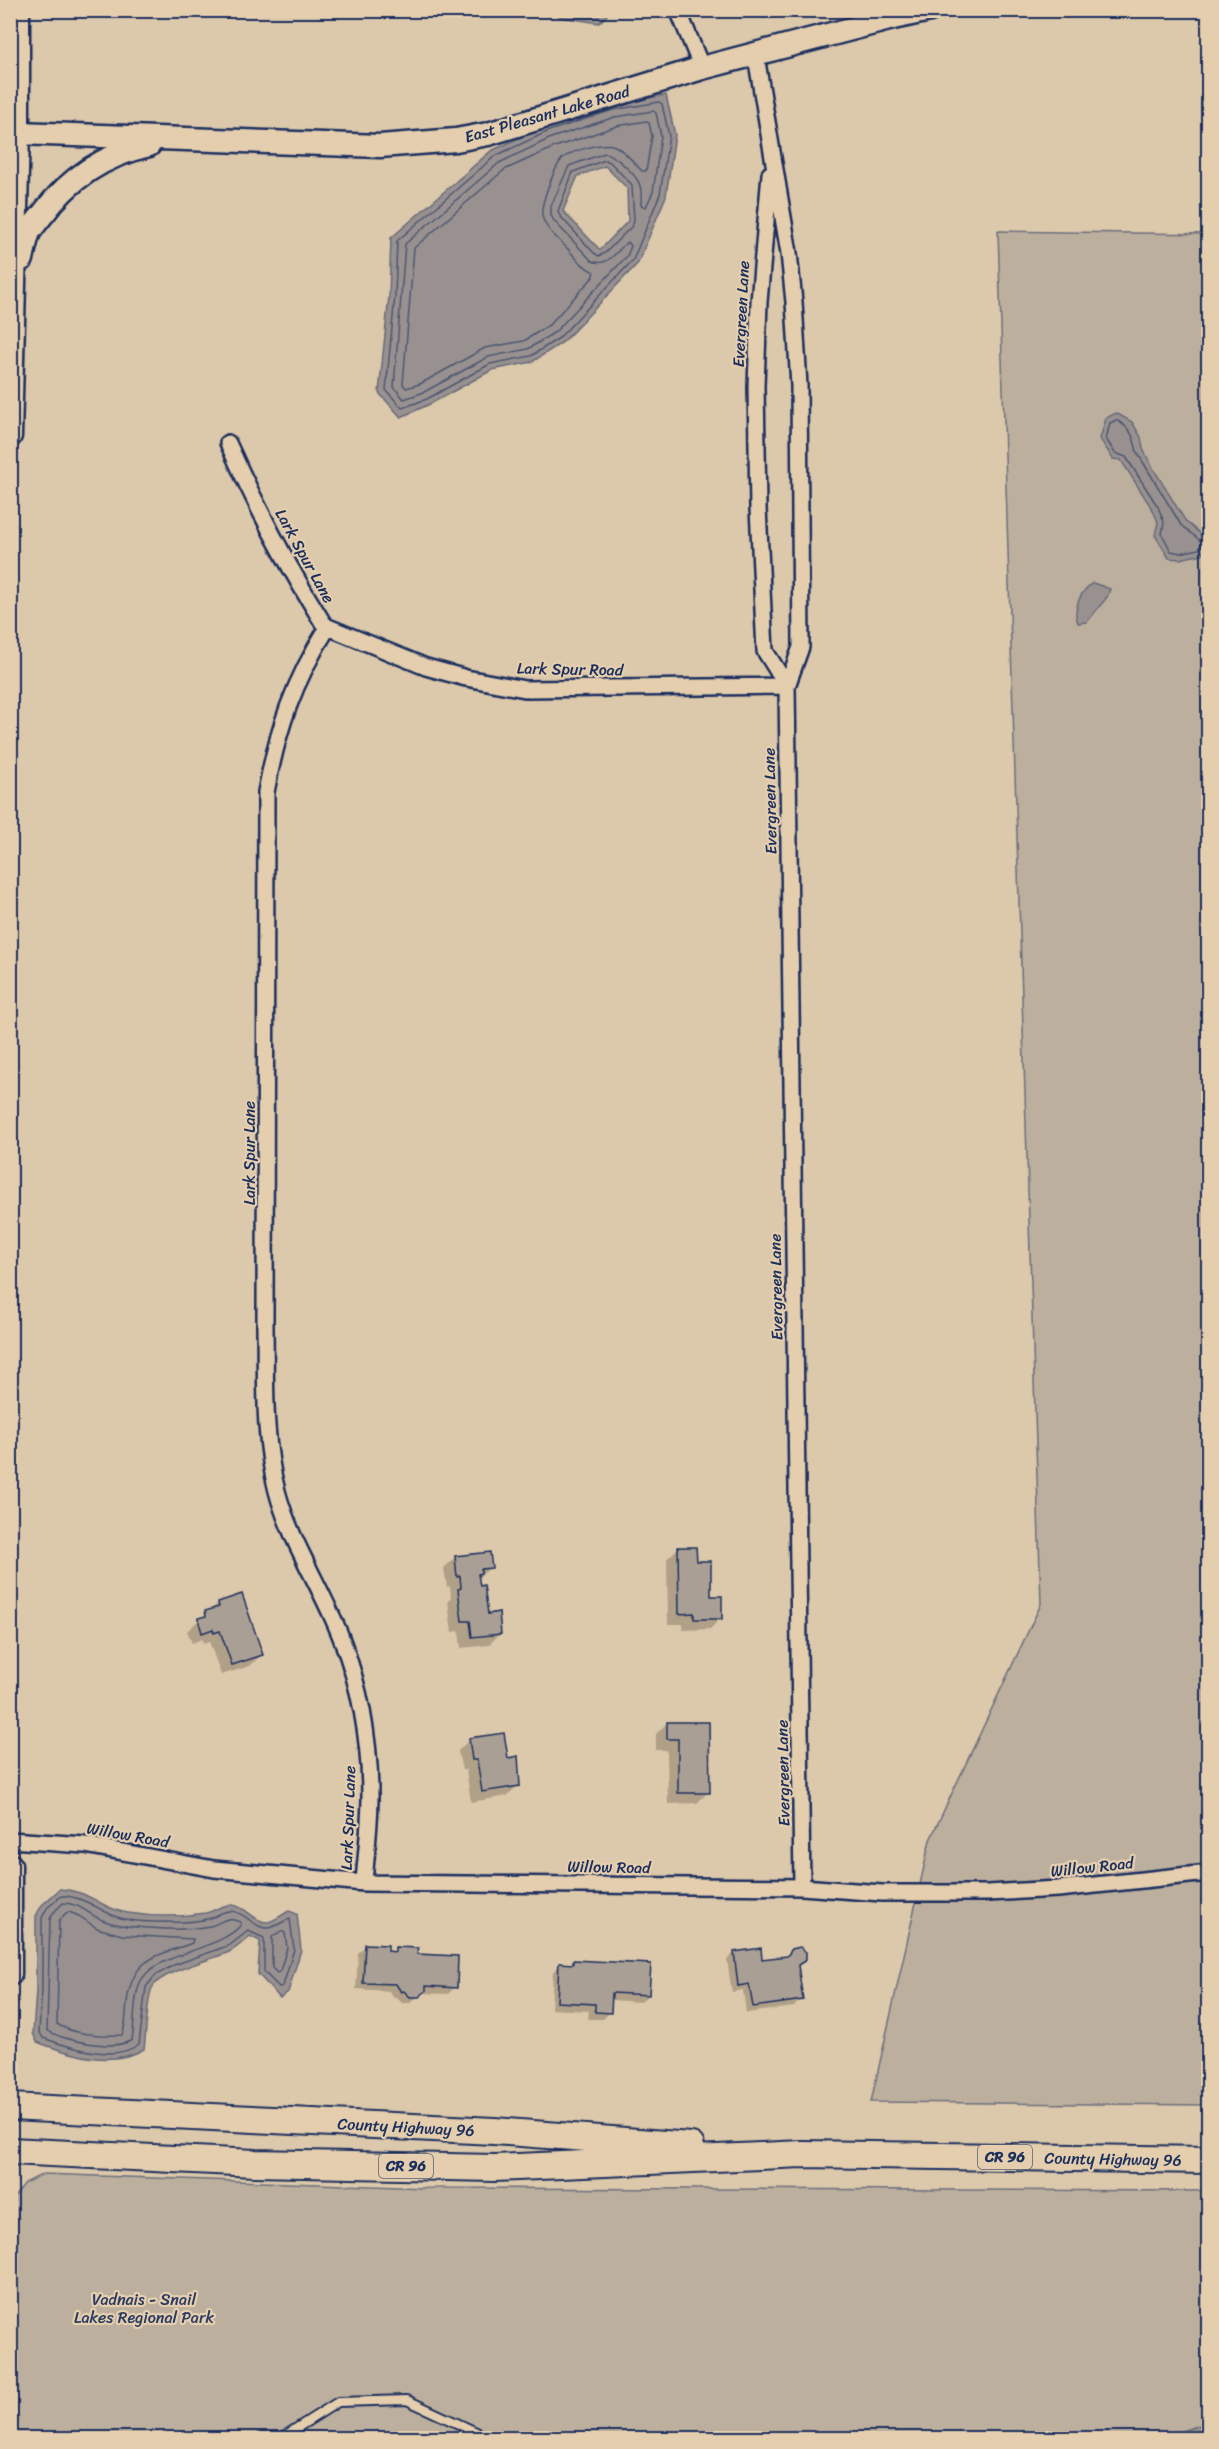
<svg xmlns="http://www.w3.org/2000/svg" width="1219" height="2449" font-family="Sriracha,sans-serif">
<rect width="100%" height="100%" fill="#dcc8aa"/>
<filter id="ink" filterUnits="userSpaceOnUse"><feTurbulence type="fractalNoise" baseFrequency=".0167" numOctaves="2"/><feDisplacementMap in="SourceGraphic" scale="12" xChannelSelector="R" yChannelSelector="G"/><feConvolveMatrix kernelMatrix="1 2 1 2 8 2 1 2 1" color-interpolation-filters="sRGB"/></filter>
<g filter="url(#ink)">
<path fill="#bcaf9d" stroke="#6c6f7e" stroke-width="1.5" d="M 998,231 L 1208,234 L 1208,2105 L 871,2102 L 930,1840 L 1041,1604 Z
M 43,2174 L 426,2188 L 1208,2191 L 1208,2438 L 11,2438 L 11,2201 L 25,2183 Z"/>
<path fill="#98918f" stroke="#666a7b" stroke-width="1.5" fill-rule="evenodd" d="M 554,11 L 611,11 L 599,23 L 560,17 Z
M 666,95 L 675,135 L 666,196 L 638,263 L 563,342 L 532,362 L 492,370 L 430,404 L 401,417 L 379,393 L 389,296 L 391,238 L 491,151 L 546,126 L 612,104 ZM 605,166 L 627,188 L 628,221 L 600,250 L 563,211 L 578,176 Z
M 1116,413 L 1132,422 L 1141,437 L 1143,449 L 1153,468 L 1186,522 L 1208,540 L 1208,546 L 1202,554 L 1180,559 L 1169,558 L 1155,535 L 1158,522 L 1153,510 L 1121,460 L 1113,459 L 1100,439 L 1106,418 Z
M 1093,583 L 1110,589 L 1107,597 L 1087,622 L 1078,623 C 1072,609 1081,590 1093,583 Z
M 60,1889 C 91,1891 101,1909 128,1913 C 153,1917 181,1917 206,1913 C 216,1911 221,1904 232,1905 C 246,1906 255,1923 268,1922 C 275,1921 283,1914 289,1911 L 297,1914 L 301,1950 L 288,1992 L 280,1998 L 258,1974 L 260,1941 L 250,1936 C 244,1941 238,1947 231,1951 C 213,1960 160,1971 152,1988 C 147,1998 146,2036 144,2049 C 111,2068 72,2055 37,2042 L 33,2033 L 36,1991 L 36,1916 L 42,1905 Z
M 1208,2422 L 1208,2438 L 1165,2438 L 1167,2436 Z"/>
<path fill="#0003" d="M 678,1548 L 721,1618 L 710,1629 L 683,1630 L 683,1624 L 668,1624 L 667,1559 Z
M 455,1557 L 490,1568 L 477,1579 L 486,1615 L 500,1633 L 489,1645 L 461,1648 L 459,1631 L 452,1632 L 448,1601 L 451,1598 L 450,1586 L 447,1587 L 444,1568 Z
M 218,1603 L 261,1655 L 250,1666 L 221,1675 L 209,1641 L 203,1643 L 202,1639 L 192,1643 L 187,1631 Z
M 667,1723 L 708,1723 L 708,1792 L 697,1803 L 668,1804 L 667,1750 L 656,1750 L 656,1734 Z
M 469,1740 L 507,1760 L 518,1785 L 507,1796 L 471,1802 L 466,1770 L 462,1770 L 458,1751 Z
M 365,1946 L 387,1953 L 391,1953 L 396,1948 L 416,1956 L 455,1987 L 448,1994 L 422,1993 L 410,2003 L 402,2003 L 397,1998 L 394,1998 L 389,1991 L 356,1989 L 358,1953 Z
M 734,1953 L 761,1961 L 786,1957 L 805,1959 L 797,1967 L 801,1999 L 794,2007 L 746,2013 L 743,1990 L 732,1992 L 727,1960 Z
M 574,1961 L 648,1995 L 641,2002 L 611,2000 L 610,2012 L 603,2019 L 588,2019 L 589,2011 L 551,2009 L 553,1972 L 560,1964 L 570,1965 Z"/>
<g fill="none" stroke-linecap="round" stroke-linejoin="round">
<path stroke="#4d5672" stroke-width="1.5" d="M 659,102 L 662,104 L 669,136 L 660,194 L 633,260 L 559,338 L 531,356 L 490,364 L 427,399 L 402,408 L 386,390 L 395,296 L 397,241 L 495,156 L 549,131 L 613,110 Z
M 653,111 L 656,113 L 661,136 L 653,192 L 646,207 L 641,205 C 641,199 642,192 640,186 C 638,176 615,155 605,153 L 569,166 L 551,206 L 551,215 L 554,221 L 592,261 C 609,268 616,250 628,242 L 631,246 L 627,256 L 555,332 L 528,349 L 488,357 L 424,392 L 404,399 L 394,387 L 405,244 L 499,163 L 551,138 L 615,117 Z
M 646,121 L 649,123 L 652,136 L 646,171 L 642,171 C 634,163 625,151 615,146 C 603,141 571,151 562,159 C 555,167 540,204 542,215 C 544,228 558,239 567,248 C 575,257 583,267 594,272 L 594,276 L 549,325 L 524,341 L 485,348 L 420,384 L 406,388 L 403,384 L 414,248 L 504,170 L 555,147 L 617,126 Z
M 605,160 L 610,162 L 632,185 L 634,221 L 632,226 L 605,253 L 599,256 L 594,253 L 560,216 L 558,211 L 573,172 Z
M 1116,420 C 1131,428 1134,437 1137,452 L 1181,525 L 1202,542 L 1199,549 L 1180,553 L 1171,551 L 1162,534 L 1164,522 L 1158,507 L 1126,457 L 1115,453 L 1106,439 L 1110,423 Z
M 61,1896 C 85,1895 102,1914 124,1919 C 143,1923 193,1924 211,1918 C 219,1915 223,1910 232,1911 C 247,1913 254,1929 269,1928 C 276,1927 283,1921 290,1919 L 294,1949 L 283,1986 L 279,1987 L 264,1972 L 264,1938 L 248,1931 L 230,1945 L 174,1965 L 156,1975 L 146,1987 L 139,2044 C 116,2063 68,2047 43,2038 L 39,2031 L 42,1991 L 42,1918 L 47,1908 Z
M 63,1903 C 81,1903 89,1916 105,1921 C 126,1928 147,1928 169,1929 C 182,1930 197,1928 210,1926 C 224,1923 223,1915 240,1922 L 241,1925 C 218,1952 150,1953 139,1985 C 133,2002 135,2023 132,2040 C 115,2051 62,2041 47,2030 L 50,1919 L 53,1913 Z
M 69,1912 L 79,1916 L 97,1928 L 122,1935 L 193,1939 L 192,1943 C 155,1957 133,1957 127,2002 C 126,2013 126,2026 122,2035 C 101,2036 75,2035 57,2024 L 59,1921 L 66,1913 Z
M 281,1931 L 285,1933 L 287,1948 L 280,1971 L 277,1973 L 272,1968 L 272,1937 Z"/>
</g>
<path fill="#aa9f95" stroke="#1b2f5e" stroke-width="1.5" d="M 678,1547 L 696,1547 L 697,1561 L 711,1561 L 711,1596 L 722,1596 L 722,1619 L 694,1619 L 694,1613 L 679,1614 Z
M 490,1552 L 492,1568 L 481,1569 L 481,1573 L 478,1574 L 480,1586 L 484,1585 L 488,1614 L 499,1612 L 501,1634 L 472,1637 L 470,1621 L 462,1621 L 458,1589 L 461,1588 L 460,1576 L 457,1577 L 455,1556 Z
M 242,1594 L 263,1655 L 232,1665 L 220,1631 L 214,1633 L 213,1629 L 202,1633 L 198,1618 L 206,1616 L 205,1611 L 219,1607 L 218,1602 Z
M 667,1722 L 709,1722 L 710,1793 L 678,1793 L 678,1739 L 667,1739 Z
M 504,1733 L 508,1758 L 518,1756 L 520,1786 L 482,1792 L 477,1760 L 472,1760 L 469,1738 Z
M 365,1944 L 388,1945 L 388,1951 L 395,1952 L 395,1947 L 418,1948 L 417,1954 L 458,1956 L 457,1988 L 426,1986 L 426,1991 L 419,1997 L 410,1997 L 404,1991 L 401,1992 L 396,1984 L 363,1983 Z
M 800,1947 L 806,1952 L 806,1960 L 798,1965 L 803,2000 L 753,2007 L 749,1984 L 738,1986 L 734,1952 L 761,1948 L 762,1959 L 787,1956 L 792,1949 Z
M 573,1960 L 651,1964 L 649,1995 L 612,1993 L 611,2013 L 595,2012 L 595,2004 L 557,2002 L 559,1963 L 573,1964 Z"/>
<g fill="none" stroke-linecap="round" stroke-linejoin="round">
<g stroke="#1b2f5e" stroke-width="12">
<path id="lane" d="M 281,2438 L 338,2402 L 407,2400 L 489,2438"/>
</g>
<g stroke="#1b2f5e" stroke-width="20">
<path id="street" d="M 678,10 L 702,68
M 756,56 L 789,253 L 794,302 L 799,386 L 801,647 L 787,686 L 802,1887
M 770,174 L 759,302 L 756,386 L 758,508 L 765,651 L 787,686
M 228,443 C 256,506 287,565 323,623 L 328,627
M 328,627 C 293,683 278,728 266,792 L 265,1328 C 266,1381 263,1438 277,1491 C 291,1544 323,1589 342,1640 C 361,1690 370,1744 370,1796 C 370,1825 366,1854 364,1883
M 328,627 L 426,667 L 466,678 L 525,689 L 787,686
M 10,1840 L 85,1845 L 214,1869 L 364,1883 L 802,1887 L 882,1893 L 988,1893 L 1058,1889 L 1208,1873"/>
</g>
<g stroke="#1b2f5e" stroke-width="27">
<path id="secondary" d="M 18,133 L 380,146 L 456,140 L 488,134 L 702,68 L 893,18 L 930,10
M 22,259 C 24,250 26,240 29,232 C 33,226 39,219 43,214 C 70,177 105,155 149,145
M 10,436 L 18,133 L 18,10
M 10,1865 L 10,1974"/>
</g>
<g stroke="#1b2f5e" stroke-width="30">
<path id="primary" d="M 10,2107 L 494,2131 L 691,2146
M 10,2151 L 255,2163 L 495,2168 L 802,2154 L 1208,2160"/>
</g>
<use href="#lane" stroke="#e4cead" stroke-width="8"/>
<use href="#street" stroke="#e4cead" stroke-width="15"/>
<use href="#secondary" stroke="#e4cead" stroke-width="22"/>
<use href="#primary" stroke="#e4cead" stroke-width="26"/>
</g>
</g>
<g text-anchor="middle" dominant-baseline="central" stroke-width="4.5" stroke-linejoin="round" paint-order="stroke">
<g fill="#e4cead" stroke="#575f76" stroke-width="1.5">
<rect x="978" y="2145" width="54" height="24" rx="4.5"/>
<rect x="379" y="2154" width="54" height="24" rx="4.5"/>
</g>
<g font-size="15" font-weight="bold" fill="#1b2f5e">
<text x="1005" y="2157">CR 96</text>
<text x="406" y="2166">CR 96</text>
</g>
<g font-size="16" fill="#1b2f5e" stroke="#e4cead">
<text transform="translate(547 114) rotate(-16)">East Pleasant Lake Road</text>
<text transform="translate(741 314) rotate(-87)">Evergreen Lane</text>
<text transform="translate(305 556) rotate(61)">Lark Spur Lane</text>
<text transform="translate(570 669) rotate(1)">Lark Spur Road</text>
<text transform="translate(770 801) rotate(-91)">Evergreen Lane</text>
<text transform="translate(249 1153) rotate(-90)">Lark Spur Lane</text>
<text transform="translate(776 1287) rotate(-91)">Evergreen Lane</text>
<text transform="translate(783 1773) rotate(-91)">Evergreen Lane</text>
<text transform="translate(348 1818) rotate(-88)">Lark Spur Lane</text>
<text transform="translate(128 1835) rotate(10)">Willow Road</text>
<text transform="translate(609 1867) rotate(1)">Willow Road</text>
<text transform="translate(1092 1867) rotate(-6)">Willow Road</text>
<text transform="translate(406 2127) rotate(3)">County Highway 96</text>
<text transform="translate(1113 2159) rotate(1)">County Highway 96</text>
</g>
<g font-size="16" fill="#2b3c64" stroke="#e4cead">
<text x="144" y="2299">Vadnais - Snail<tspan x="144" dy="18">Lakes Regional Park</tspan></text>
</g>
</g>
<rect width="1219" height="2449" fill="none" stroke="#e4cead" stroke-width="36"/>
<rect x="18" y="18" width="1183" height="2413" fill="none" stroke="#1b2f5e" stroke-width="2" filter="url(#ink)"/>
</svg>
